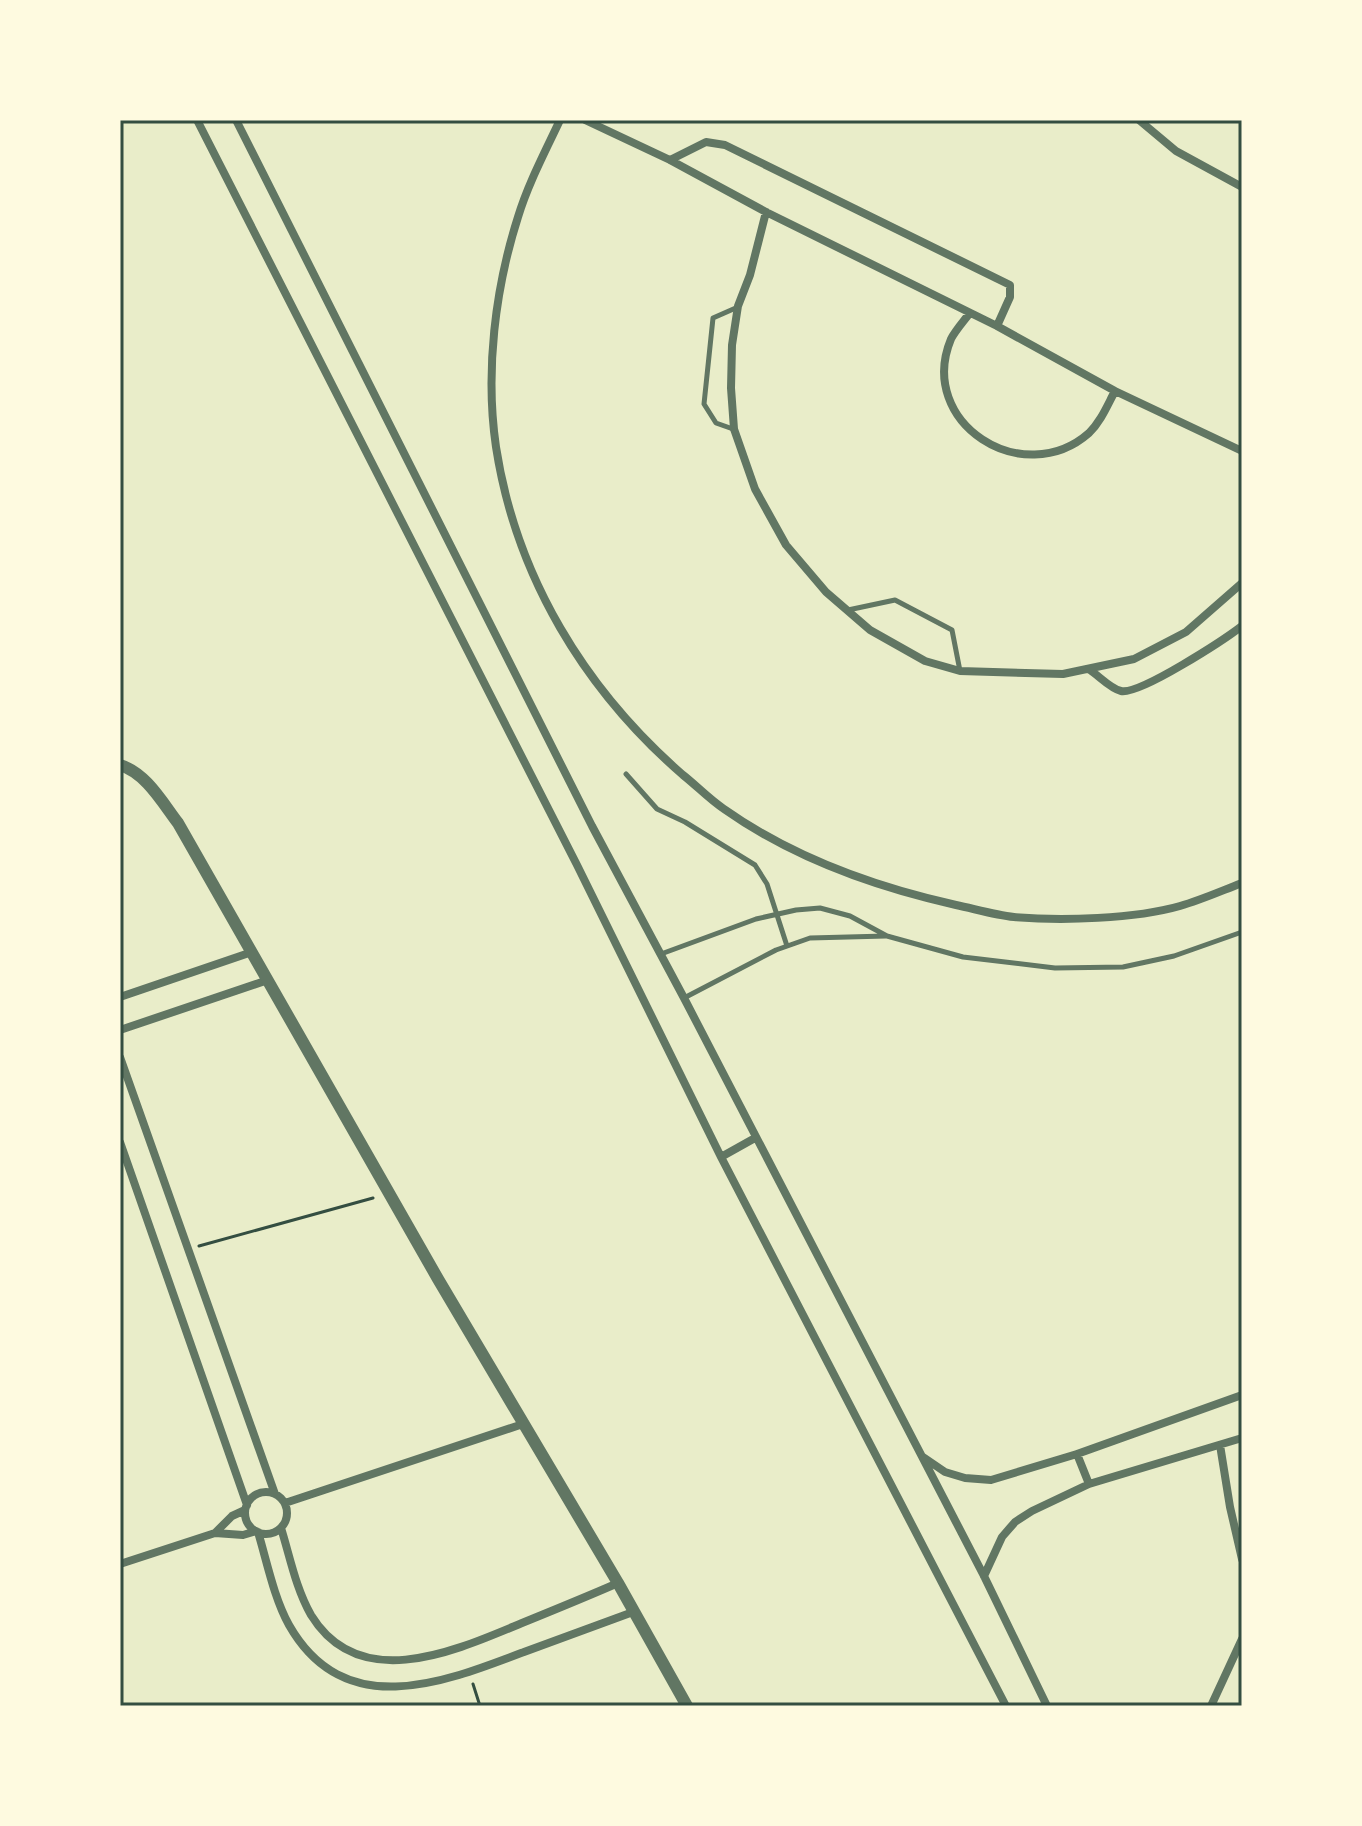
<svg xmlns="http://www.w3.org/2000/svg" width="1362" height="1826" font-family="'Alegreya Sans',sans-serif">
<rect width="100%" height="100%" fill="#e9edc9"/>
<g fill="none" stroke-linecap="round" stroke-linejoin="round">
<path stroke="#344e41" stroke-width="3" d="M 199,1246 L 373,1198
M 473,1684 L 480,1706"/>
<path stroke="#617663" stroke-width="5" d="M 733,429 L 716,423 L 704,404 L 713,318 L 738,307
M 848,610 L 895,600 L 952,630 L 960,671
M 626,774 L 657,809 L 685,822 L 755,865 L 767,884 L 787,946
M 661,954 L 756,919 L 796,910 L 820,908 L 850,916 L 887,936 L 963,957 L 1055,968 L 1123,967 L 1174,956 L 1242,932
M 684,998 L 776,950 L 810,938 L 886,936"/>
<path stroke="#617663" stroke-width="8" d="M 197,120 L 577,865 L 721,1157 L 1006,1706
M 236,120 L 592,826 L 684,998 L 984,1576 L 1047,1706
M 560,120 C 545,152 528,184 518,217 C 495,289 485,372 496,447 C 516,577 585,690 683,775 C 697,786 709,799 724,809 C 792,857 875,887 956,905 C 975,909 995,915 1014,917 C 1061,921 1135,919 1180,906 C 1201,900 1221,891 1242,883
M 585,120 L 670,160 L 766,212 L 997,326 L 1115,391 L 1242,451
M 1139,120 L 1176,151 L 1242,187
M 670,160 L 706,142 L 725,145 L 1010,285 L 1010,297 L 997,326
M 766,212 L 750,275 L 738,306 L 732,345 L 731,388 L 734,429 L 755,489 L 786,545 L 826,592 L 870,630 L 925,661 L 960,671 L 1063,674 L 1134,659 L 1186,632 L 1242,583
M 969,314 C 963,322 955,331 951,339 C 916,423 1023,491 1089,433 C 1101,421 1107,406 1115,391
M 1090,670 C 1099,676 1111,689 1121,691 C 1140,695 1225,639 1242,626
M 120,997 L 252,952
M 120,1030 L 268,980
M 120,1057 L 275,1494
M 120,1142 L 247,1505
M 721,1157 L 755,1138
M 1220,1445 L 1230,1507 L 1242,1559
M 1077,1454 L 1089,1484
M 923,1457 L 945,1472 L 965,1478 L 991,1480 L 1077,1454 L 1242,1395
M245 1513a21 21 0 1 1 42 0a21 21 0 1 1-42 0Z
M 285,1503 L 523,1424
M 281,1528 C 290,1557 296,1589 311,1615 C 360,1695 457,1650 522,1623 C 554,1610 586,1597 618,1583
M 258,1532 C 267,1562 274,1598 289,1625 C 344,1722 443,1683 524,1652 C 560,1639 597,1625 633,1612
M 215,1533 L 232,1516 L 245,1510
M 120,1564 L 215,1533 L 243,1535 L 256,1531
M 984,1576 L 1002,1537 L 1015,1522 L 1032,1511 L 1089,1484 L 1242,1438
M 1211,1706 L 1242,1639"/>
<path stroke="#617663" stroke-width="12" d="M 120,765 C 146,773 162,802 178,823 L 438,1279 L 618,1583 L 687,1706"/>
</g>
<rect width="1362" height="1826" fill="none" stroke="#fefae0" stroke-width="244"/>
<rect x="122" y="122" width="1118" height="1582" fill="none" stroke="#344e41" stroke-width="3"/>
</svg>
